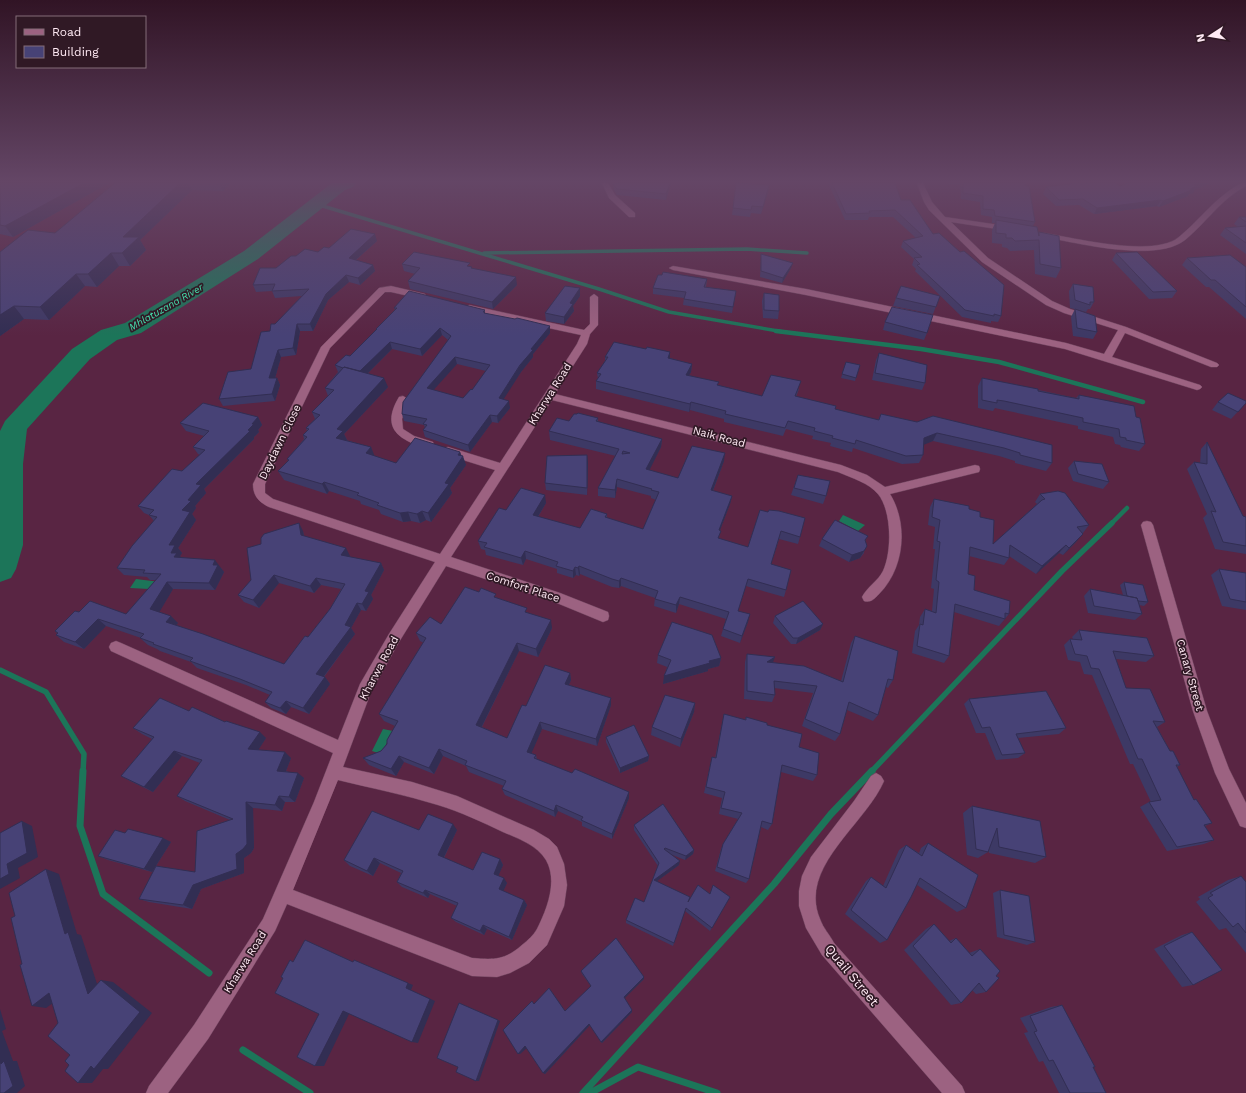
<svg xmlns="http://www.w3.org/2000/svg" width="1246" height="1093" font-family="'Work Sans',sans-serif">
<rect width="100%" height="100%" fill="#592543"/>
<path fill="#1c7559" d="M 843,515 L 865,525 L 858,531 L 839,521 Z
M 136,579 L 160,582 L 149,589 L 130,588 Z
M 383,729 L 393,731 L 381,754 L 372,751 Z"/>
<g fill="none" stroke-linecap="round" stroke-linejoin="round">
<path stroke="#1c7559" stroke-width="3.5" d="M 316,204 L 599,289 L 669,312 L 784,332
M 484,253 L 747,249 L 807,253"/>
<path stroke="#1c7559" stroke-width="4.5" d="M 776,331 L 921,349 L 999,362 L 1143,402
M 1111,524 L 1127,508"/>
<path stroke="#1c7559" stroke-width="5.5" d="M 0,670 L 46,692 L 84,754 L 83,772
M 871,772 L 1062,571 L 1112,523"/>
<path stroke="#1c7559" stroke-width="7" d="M 83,771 L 80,826 L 103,894 L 209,973
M 243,1050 L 310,1093
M 583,1093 L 774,884 L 831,814 L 872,771
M 590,1093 L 638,1067 L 717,1093"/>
<path fill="#1c7559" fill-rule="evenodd" d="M 332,183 L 356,183 L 353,187 L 345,190 L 258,259 L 141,333 L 117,340 L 90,359 L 27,429 L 23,464 L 23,545 L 16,569 L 11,578 L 0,582 L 0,431 L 5,421 L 72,349 L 101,330 L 125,323 L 244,251 Z"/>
<g stroke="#6f445e" stroke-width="1">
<path id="minor" d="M 602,183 L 608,183 L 615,195 L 635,213 L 635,217 L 629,217 L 609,198 Z
M 917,183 L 923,183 L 932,202 L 945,217 L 1013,227 L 1014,229 L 1010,231 L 951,222 L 988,258 L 1052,301 L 1070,309 L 1126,327 L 1217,363 L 1219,365 L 1217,367 L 1211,367 L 1125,333 L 1112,357 L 1200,385 L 1202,387 L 1200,389 L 1197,390 L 1065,349 L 806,295 L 673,270 L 669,268 L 673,266 L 806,289 L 1066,343 L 1104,354 L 1118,330 L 1064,313 L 1046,305 L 982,262 L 929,210 L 924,202 Z
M 1242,183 L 1246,183 L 1246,186 C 1221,199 1206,223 1185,240 C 1156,263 1078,243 1044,237 L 1040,235 L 1044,233 C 1075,238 1154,258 1179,237 C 1201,219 1216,196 1242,183 Z
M 391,286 L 425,294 L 426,296 L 422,299 L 391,292 L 385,292 L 330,348 L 265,484 L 265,493 L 273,499 L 440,554 L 495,470 L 444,454 L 443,451 L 444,448 L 448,447 L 500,463 L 577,344 L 581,335 L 469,311 L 465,308 L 469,305 L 584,330 L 590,324 L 590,297 L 594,294 L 598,297 L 598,325 L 590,334 L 587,344 L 555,394 L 841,465 L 867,475 L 885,487 L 975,465 L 979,466 L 980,469 L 979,472 L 975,473 L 890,494 C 909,525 904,569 879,594 C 874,599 871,603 864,601 L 862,597 C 867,587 878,581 883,571 C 892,552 892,511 878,494 C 869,483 852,478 838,472 L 552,400 L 451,557 L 560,593 L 608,612 L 609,616 L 608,620 L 603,622 L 552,601 L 446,566 L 399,642 L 371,692 L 343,767 L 412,782 L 457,796 L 534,830 L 549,839 L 557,847 L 564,864 L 567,885 L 564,906 L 547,945 L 529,963 L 510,973 L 497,977 L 472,976 L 287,904 L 275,931 L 208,1039 L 168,1093 L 146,1093 L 149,1086 L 194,1025 L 263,919 L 314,802 L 333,753 L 111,651 L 109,647 L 111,643 L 116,641 L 121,643 L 338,740 L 360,684 L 389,634 L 435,562 L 269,507 C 259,502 253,496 253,484 L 321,347 L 379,288 ZM 338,780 C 371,788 406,795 438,805 C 461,812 482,822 503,832 C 517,838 537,845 546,860 C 558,881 547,909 537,929 C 533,936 528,940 522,945 C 505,960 495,960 472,958 L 293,890 Z
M 403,396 L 408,399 L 402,419 L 403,429 L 414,436 L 433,442 L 434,445 L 433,448 L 429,449 C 399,440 380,429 399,397 Z
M 1147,521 L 1151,522 L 1153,525 L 1207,711 L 1229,769 L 1246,803 L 1246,828 L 1240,826 L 1215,773 L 1193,711 L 1141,525 L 1143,522 Z
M 876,773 L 881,776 L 884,781 C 865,825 798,867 820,919 C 823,928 830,935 834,943 L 962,1086 L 965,1093 L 942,1093 L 822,955 L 806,928 L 799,906 L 799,891 L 802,876 L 811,857 L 854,801 L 871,776 Z"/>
</g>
<use href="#minor" fill="#9c6281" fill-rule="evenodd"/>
</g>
<path fill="#3d3965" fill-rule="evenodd" d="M 0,183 L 109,183 L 13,237 L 0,234 Z
M 115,183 L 231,183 L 223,191 L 192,190 L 140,240 L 146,250 L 130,266 L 119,266 L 97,287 L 85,286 L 49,320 L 24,319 L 0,336 L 0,252 L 55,233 Z
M 671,183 L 666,200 L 617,195 L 614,190 L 613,184 Z
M 736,183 L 769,185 L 768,192 L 761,214 L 751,213 L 750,217 L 732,215 Z
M 828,183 L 895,183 L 901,200 L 933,234 L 1001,316 L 998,322 L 991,321 L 991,323 L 962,317 L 915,271 L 916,269 L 912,265 L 914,259 L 901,247 L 903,241 L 916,238 L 893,217 L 869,217 L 868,220 L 845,220 Z
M 947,183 L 1025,183 L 1035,222 L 1033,226 L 1038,233 L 1061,268 L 1056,278 L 1035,274 L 1034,250 L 1010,251 L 1007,248 L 1002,247 L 1002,244 L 992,243 L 992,230 L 995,223 L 992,223 L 992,217 L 981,215 L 980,202 L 961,199 L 960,185 Z
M 1128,183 L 1208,183 L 1207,185 L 1195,189 L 1193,193 L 1189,194 L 1188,196 L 1159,207 L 1157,206 L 1094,214 L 1079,205 L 1056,206 L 1043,194 L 1046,187 L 1081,184 L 1120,186 Z
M 1239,217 L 1246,217 L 1246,254 L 1220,235 L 1225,228 L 1238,227 L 1234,224 Z
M 377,241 L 356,260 L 373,265 L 375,271 L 360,285 L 349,282 L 328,300 L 313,331 L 300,331 L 296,355 L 281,357 L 275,378 L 277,378 L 280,385 L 275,401 L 223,406 L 219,399 L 251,369 L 270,331 L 275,324 L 302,296 L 275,298 L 272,291 L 256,292 L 253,285 L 276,268 L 296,256 L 318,252 L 329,248 Z
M 1116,253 L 1177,291 L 1172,298 L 1149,299 L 1112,260 Z
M 761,254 L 791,268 L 782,283 L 760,277 L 761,260 Z
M 1187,258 L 1246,267 L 1246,319 L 1209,287 L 1206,287 L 1182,265 Z
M 402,264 L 470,266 L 472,268 L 517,285 L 493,309 L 410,289 L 408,281 L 415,274 L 404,271 Z
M 707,279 L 706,287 L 736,291 L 732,313 L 683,305 L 684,298 L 653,294 L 653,288 Z
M 1073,284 L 1094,302 L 1090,309 L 1088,309 L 1086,312 L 1070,308 L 1069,291 Z
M 580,288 L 580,296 L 573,306 L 574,311 L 564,324 L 546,321 L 545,313 Z
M 764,293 L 779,311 L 778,319 L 763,318 L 762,301 Z
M 940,296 L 933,314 L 893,306 L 896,298 Z
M 394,308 L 485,310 L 485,313 L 550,333 L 533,354 L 533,357 L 521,372 L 503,399 L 510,408 L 498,423 L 492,422 L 470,452 L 425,437 L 423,430 L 425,428 L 424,425 L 404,421 L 402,414 L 448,340 L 442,335 L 422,356 L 392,349 L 368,373 L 388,387 L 344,434 L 347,440 L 346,440 L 371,447 L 374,456 L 396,463 L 460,452 L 466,465 L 450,488 L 452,493 L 431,522 L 426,520 L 420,523 L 411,521 L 403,522 L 381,514 L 379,510 L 361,504 L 360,501 L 329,491 L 327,494 L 284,480 L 278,471 L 288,461 L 287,459 L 304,439 L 303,435 L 307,431 L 306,428 L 315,419 L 312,412 L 328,396 L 325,388 L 338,372 L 335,365 L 350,356 L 376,330 L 376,329 L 395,310 ZM 457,364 L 486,371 L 472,390 L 463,398 L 433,390 Z
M 1075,309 L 1097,332 L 1093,339 L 1073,336 L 1071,317 Z
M 885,322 L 927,333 L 924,340 L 883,330 Z
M 646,349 L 670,352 L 670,358 L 692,364 L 691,372 L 689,375 L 718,385 L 762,396 L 799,389 L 796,397 L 835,409 L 878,420 L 881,414 L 917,422 L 933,416 L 1052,463 L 1046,471 L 1015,463 L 1015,461 L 999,456 L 933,441 L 924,444 L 923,455 L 919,463 L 902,464 L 853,448 L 852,452 L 830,446 L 831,443 L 812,439 L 813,436 L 786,429 L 783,436 L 724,422 L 724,419 L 690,410 L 689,412 L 596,389 L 596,381 L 598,379 L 597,373 L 605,361 L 605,357 Z
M 879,353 L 925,383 L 922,390 L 872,380 L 876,360 Z
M 846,362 L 860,365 L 855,381 L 841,378 Z
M 982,378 L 1076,398 L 1079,395 L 1136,417 L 1145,444 L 1139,451 L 1121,447 L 1120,445 L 1115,444 L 1113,437 L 1078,429 L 1078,426 L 999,409 L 995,408 L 993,411 L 978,408 L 978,386 Z
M 1218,402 L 1246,403 L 1231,419 L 1212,410 Z
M 258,417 L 262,425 L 258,430 L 259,432 L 254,437 L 254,439 L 204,489 L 206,493 L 195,506 L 196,508 L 192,514 L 196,520 L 178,548 L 182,553 L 180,556 L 181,558 L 221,568 L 224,572 L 215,590 L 173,589 L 159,612 L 178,623 L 176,625 L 284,664 L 308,637 L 330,609 L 341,589 L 321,585 L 314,593 L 279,583 L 259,608 L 244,602 L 238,595 L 303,531 L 304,536 L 350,556 L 349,557 L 381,563 L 384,570 L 371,595 L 373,599 L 366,611 L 361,610 L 351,628 L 355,634 L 324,677 L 325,677 L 330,684 L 309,714 L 291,707 L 286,714 L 271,708 L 265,702 L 270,695 L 246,685 L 197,668 L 191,662 L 160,651 L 157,649 L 148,645 L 140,638 L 141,638 L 106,626 L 84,649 L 64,642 L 56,635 L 57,633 L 55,631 L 79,612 L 126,614 L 156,580 L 150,580 L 147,577 L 124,575 L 117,568 L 154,521 L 149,515 L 144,513 L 138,506 L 182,471 L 200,455 L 198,454 L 193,447 L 204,436 L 186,431 L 180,423 Z
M 598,418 L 598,422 L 662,439 L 661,447 L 649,470 L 678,478 L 724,461 L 713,491 L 732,496 L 730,504 L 720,530 L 719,539 L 748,547 L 760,510 L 800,537 L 798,544 L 779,539 L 771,564 L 786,590 L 784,597 L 746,586 L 738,611 L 748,622 L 740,643 L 721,636 L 726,619 L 679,604 L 676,613 L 654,606 L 655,598 L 621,586 L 619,588 L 612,587 L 580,574 L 579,576 L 576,575 L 573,578 L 557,573 L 557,569 L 526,559 L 523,565 L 486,555 L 485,550 L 481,549 L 478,541 L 506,510 L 546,503 L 538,517 L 580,528 L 607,514 L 607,518 L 643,529 L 656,500 L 651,498 L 651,496 L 617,487 L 615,498 L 598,496 L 598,488 L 616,456 L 550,440 L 549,431 L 569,421 Z
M 1207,442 L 1243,516 L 1246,517 L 1246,554 L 1215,549 L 1203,518 L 1207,514 L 1187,469 L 1194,462 L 1200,463 L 1201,449 Z
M 1074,461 L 1109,482 L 1103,489 L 1073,481 L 1068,468 Z
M 588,462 L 587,495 L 546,490 L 545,483 Z
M 798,475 L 826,496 L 823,504 L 791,495 Z
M 1040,494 L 1089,525 L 1083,533 L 1082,533 L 1076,542 L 1063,555 L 1059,553 L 1036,574 L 1009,556 L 1009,558 L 1004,565 L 969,556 L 968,574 L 974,590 L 1009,614 L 999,626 L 954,612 L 949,656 L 944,663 L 912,653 L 915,631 L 919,625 L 920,617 L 925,609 L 932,611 L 934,589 L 931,588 L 935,549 L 933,549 L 935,527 L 928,525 L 930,507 L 934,499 L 969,509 L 980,517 L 993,544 L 1037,504 L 1035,502 Z
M 822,539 L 865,541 L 864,553 L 860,558 L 849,562 L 819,546 Z
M 1219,569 L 1246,573 L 1246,610 L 1222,606 L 1211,575 Z
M 1124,582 L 1148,602 L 1144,606 L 1139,605 L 1142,614 L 1135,620 L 1088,613 L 1084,596 L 1090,589 L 1123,595 L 1120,585 Z
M 479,592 L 498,598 L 528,613 L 552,628 L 538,657 L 519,651 L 482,727 L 507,738 L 526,706 L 570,673 L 571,680 L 569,685 L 611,698 L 611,705 L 597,746 L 542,729 L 531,753 L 536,755 L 537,759 L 629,798 L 612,839 L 582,826 L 582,822 L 558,811 L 555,817 L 505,795 L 502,789 L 504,786 L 469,772 L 466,766 L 443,756 L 434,774 L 404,762 L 396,776 L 369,765 L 363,758 L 381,751 L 387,744 L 395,726 L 384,721 L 379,714 L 424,643 L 420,641 L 416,633 L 441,624 Z
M 775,616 L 823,624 L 820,630 L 796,644 L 791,644 L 773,623 Z
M 1079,630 L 1154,656 L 1146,662 L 1116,659 L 1126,688 L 1165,722 L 1157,727 L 1170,751 L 1180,765 L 1177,767 L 1194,800 L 1212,823 L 1205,826 L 1214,840 L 1204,844 L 1167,851 L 1140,807 L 1149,802 L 1151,802 L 1133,764 L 1130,764 L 1092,675 L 1084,674 L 1080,662 L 1068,660 L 1064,645 L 1070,639 L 1073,639 L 1072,637 Z
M 855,636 L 893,680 L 888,688 L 886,687 L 878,715 L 873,721 L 847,710 L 840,734 L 835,741 L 802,726 L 813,693 L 774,688 L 775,695 L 772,702 L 744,699 L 745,662 L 747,654 L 773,662 L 841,681 L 851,643 Z
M 658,655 L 721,658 L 719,666 L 708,669 L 708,671 L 663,684 L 667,667 L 657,663 Z
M 969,699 L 1066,728 L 1059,734 L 1018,738 L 1025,753 L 1018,758 L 996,760 L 985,733 L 976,733 L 964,704 Z
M 695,703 L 694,712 L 680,747 L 651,735 L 652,727 Z
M 189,711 L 225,722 L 266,738 L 258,750 L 291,758 L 286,771 L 304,778 L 295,802 L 285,802 L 282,811 L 253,808 L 254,848 L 251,853 L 244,858 L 244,873 L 201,889 L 192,909 L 149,902 L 139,899 L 155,868 L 152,872 L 108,860 L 98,856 L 125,833 L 171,842 L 156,866 L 195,872 L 230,820 L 185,801 L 177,796 L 200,763 L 182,756 L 153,792 L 130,781 L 121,776 L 152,739 L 142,734 L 133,728 Z
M 724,714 L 745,720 L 746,717 L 767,725 L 799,747 L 817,775 L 813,781 L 781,772 L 772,824 L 768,830 L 761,827 L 749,879 L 746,883 L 715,871 L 721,849 L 723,844 L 738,819 L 719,814 L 722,798 L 704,793 L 712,757 L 715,758 Z
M 606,737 L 649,756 L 648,761 L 620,773 L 606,742 Z
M 972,806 L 1046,857 L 1035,863 L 989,853 L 989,849 L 988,852 L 978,858 L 967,855 L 963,813 Z
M 634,825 L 694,850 L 693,854 L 685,860 L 670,854 L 679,865 L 657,881 L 688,902 L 710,894 L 713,885 L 730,897 L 710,931 L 685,911 L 673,946 L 626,923 L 626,920 L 644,902 L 658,866 L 634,830 Z
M 419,830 L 457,830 L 444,858 L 473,870 L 500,859 L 503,865 L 498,876 L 507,883 L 503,891 L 524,900 L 527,905 L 512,940 L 487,929 L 484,935 L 456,922 L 451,918 L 457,906 L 430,894 L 428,898 L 402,887 L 397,882 L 401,873 L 380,863 L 373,876 L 350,866 L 344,860 Z
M 928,843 L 966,908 L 957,912 L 917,885 L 887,940 L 880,943 L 845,914 L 866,881 L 871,877 L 883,886 L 899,850 L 906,845 L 919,853 L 921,848 Z
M 1241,876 L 1246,882 L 1246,953 L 1226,928 L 1219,930 L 1196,902 L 1200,899 L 1198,897 L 1228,880 Z
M 1000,890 L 1035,942 L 1027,945 L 997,937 L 993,893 Z
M 934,924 L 949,941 L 956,938 L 969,953 L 980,949 L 986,992 L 976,994 L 972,990 L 961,1003 L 951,1005 L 904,950 L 926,929 Z
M 1192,932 L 1193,985 L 1182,987 L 1154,949 L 1182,935 Z
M 581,971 L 644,979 L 624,998 L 632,1010 L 632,1012 L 602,1043 L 590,1025 L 545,1074 L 526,1048 L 520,1054 L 535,1003 L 565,1011 L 591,986 L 582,974 Z
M 1062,1005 L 1106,1093 L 1059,1093 L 1043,1061 L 1039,1062 L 1024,1033 L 1028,1032 L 1020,1018 L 1051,1007 Z"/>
<path fill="#322e53" d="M 84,183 L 109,183 L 13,237 L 5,226 Z
M 180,183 L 188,183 L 192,190 L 140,240 L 146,250 L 130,266 L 122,253 L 123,237 Z
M 219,183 L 231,183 L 223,191 Z
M 670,183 L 671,183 L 666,200 L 666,194 Z
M 1200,183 L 1208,183 L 1207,185 L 1195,189 L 1193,193 L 1189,194 L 1188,196 L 1159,207 L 1163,201 L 1190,189 L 1194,185 Z
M 769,185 L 768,192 L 761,214 L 763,207 Z
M 1161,200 L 1157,206 L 1094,214 L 1097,208 Z
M 375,234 L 377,241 L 351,264 L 349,258 Z
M 111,253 L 119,266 L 97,287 L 88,274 Z
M 793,263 L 791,268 L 782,283 L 783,278 Z
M 373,265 L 375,271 L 360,285 L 358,278 Z
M 76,274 L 85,286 L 49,320 L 40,307 Z
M 346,275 L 349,282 L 328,300 L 313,331 L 310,324 L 326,294 Z
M 516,277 L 517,285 L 493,309 L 492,302 Z
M 580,288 L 580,296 L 573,306 L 574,311 L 564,324 L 564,317 L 570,303 Z
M 14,306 L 24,319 L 0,336 L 0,315 Z
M 297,324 L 300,331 L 296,355 L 293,348 Z
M 550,326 L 550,333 L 533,354 L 533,357 L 521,372 L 500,405 L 499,398 L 531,349 Z
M 440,328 L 442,335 L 422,356 L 420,349 Z
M 390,342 L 392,349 L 362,379 L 359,372 Z
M 278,350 L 281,357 L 273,385 L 269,378 Z
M 670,352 L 670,360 L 668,358 Z
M 455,357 L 457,364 L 429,395 L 427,388 Z
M 692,364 L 691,372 L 685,383 L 686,375 Z
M 277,378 L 280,385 L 275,401 L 272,394 Z
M 384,378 L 388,387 L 344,434 L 347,440 L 340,447 L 336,438 L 337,429 Z
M 509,401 L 510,408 L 498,423 L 497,416 Z
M 691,402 L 690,410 L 689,412 L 690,404 Z
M 490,415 L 492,422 L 470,452 L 468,445 Z
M 258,417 L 262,425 L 258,430 L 259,432 L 254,437 L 254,439 L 204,489 L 206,493 L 195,506 L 196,508 L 192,514 L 196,520 L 178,548 L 182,553 L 180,556 L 183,560 L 174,557 L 171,553 L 169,545 L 182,510 L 196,484 L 248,430 L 252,424 Z
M 937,433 L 933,441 L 921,446 L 924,438 Z
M 662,439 L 661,447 L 646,477 L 646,469 Z
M 371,447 L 375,457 L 366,453 Z
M 460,452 L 462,458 L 463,456 L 466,465 L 450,488 L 452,493 L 431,522 L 428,513 L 445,483 L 458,455 Z
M 725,453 L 724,461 L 710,498 L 711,490 Z
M 587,455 L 588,462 L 587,495 Z
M 617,479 L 617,487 L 615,498 L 615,490 Z
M 324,482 L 329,491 L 327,494 L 322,484 Z
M 545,495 L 546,503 L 534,523 L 533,515 Z
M 732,496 L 730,504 L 717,538 L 719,530 Z
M 422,511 L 426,520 L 420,523 L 417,514 Z
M 408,512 L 411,521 L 403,522 L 400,513 Z
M 299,523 L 303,531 L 305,542 L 301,535 Z
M 1083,534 L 1076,542 L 1063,555 L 1069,548 Z
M 1066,545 L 1059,553 L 1036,574 L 1042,566 Z
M 867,546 L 860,558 L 849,562 L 852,555 Z
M 346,548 L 350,556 L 345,563 L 341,555 Z
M 525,551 L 526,559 L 523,565 L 521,558 Z
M 215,560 L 224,572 L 215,590 L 209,583 L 213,565 Z
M 381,563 L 384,570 L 371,595 L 373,599 L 366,611 L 362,604 L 365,591 Z
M 579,566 L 580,574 L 579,576 L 578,568 Z
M 575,567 L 576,575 L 573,578 L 573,571 Z
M 274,575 L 279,583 L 259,608 L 253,600 Z
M 316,578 L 321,585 L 314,593 L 310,586 Z
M 621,578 L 621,586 L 619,588 L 619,581 Z
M 167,582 L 173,589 L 157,616 L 150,609 Z
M 680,597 L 679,604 L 676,613 L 676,605 Z
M 357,603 L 361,610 L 351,628 L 355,634 L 321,680 L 316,674 Z
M 750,614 L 748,622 L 740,643 L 742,636 Z
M 171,616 L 178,623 L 173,629 L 166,622 Z
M 98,619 L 106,626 L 84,649 L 75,642 Z
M 551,620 L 552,628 L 538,657 L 536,649 Z
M 823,624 L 820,630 L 796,644 L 798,638 Z
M 517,643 L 519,651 L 479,732 L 476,725 Z
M 775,657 L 772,665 L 767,662 Z
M 721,658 L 719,666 L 708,669 L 708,671 L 663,684 L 664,676 L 709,661 Z
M 570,673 L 571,680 L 566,691 L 565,684 Z
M 325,677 L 330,684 L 309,714 L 303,708 Z
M 611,698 L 611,705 L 597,746 L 596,739 Z
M 286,701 L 291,707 L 286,714 L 280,708 Z
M 695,703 L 694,712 L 680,747 L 681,739 Z
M 540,722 L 542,729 L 529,759 L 527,752 Z
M 260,732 L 266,738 L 255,755 L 248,749 Z
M 439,749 L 443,756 L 434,774 L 429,768 Z
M 174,751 L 182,756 L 153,792 L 144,787 Z
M 285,752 L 291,758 L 284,776 L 277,771 Z
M 399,756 L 404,762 L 396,776 L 391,769 Z
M 649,756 L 648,761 L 620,773 L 620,768 Z
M 298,773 L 304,778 L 295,802 L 289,797 Z
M 629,792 L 629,798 L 612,839 L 612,834 Z
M 279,796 L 285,802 L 282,811 L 275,805 Z
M 246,802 L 253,808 L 254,848 L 251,853 L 244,858 L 244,873 L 201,889 L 192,909 L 183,905 L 193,885 L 236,854 Z
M 556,805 L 558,811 L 555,817 L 554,811 Z
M 22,821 L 32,826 L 38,857 L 18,868 L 20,878 L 0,889 L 0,879 L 7,864 Z
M 453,824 L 457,830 L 442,861 L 438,855 Z
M 163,838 L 171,842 L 152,872 L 144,869 Z
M 694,850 L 693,854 L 685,860 L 686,856 Z
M 374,858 L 380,863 L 373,876 L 367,871 Z
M 500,859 L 503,865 L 497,879 L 494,874 Z
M 680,861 L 679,865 L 653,884 L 654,880 Z
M 46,869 L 59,874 L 77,934 L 81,935 L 101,996 L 88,994 L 65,934 Z
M 504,878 L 507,883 L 502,894 L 499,889 Z
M 425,890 L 430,894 L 428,898 L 423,893 Z
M 524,900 L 527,905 L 512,940 L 509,937 Z
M 483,925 L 487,929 L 484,935 L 480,931 Z
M 644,977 L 644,979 L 624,999 L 624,997 Z
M 101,980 L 113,982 L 152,1013 L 108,1069 L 103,1069 L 92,1083 L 78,1083 Z
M 408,983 L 413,985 L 411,990 L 435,1001 L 418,1043 L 412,1042 L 406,988 Z
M 49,993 L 63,996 L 46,1008 L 32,1006 Z
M 0,1009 L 6,1029 L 2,1031 L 13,1061 L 17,1061 L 25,1086 L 17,1093 L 4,1093 L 1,1064 L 0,1060 Z
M 632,1010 L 632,1012 L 602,1043 L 601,1042 Z
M 343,1011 L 350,1012 L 324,1066 L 315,1066 Z
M 498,1020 L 500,1021 L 479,1081 L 476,1081 Z
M 589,1024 L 590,1025 L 545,1074 L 543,1073 Z
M 525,1046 L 528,1047 L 520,1054 L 518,1054 Z"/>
<path fill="#474276" stroke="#322e53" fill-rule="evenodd" d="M 0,183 L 84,183 L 5,226 L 0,225 Z
M 115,183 L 180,183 L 123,237 L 139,237 L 122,253 L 111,253 L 88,274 L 76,274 L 40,307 L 14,306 L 0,315 L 0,252 L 28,230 L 55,233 Z
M 621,183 L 670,183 L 666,194 L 617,189 L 613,184 Z
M 736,183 L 769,185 L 763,207 L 752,206 L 751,210 L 733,208 Z
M 832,183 L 895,183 L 901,200 L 910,200 L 933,234 L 939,233 L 960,252 L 964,251 L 1004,285 L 1001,316 L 994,314 L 994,316 L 965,310 L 917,265 L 920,264 L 914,258 L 922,257 L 903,241 L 923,236 L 895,210 L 869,211 L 870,213 L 846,214 Z
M 963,183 L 1025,183 L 1026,186 L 1029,186 L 1035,222 L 995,216 L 994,210 L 983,209 L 983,196 L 963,193 Z
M 1079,183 L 1081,184 L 1091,183 L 1115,183 L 1120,186 L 1128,183 L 1200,183 L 1194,185 L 1197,186 L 1190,189 L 1192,190 L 1163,201 L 1161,200 L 1097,208 L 1083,199 L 1059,200 L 1046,187 Z
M 1239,217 L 1246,217 L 1246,222 Z
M 996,220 L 1037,227 L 1039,236 L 1039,232 L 1059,236 L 1061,268 L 1040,264 L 1039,240 L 1015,241 L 1012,238 L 1006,238 L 1006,234 L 996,233 Z
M 1246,226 L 1246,243 L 1225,228 Z
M 351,229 L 375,234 L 349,258 L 373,265 L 358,278 L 346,275 L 326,294 L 310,324 L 297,324 L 293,348 L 278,350 L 269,378 L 277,378 L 272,394 L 219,399 L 228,372 L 251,369 L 261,332 L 270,331 L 271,324 L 275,324 L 309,289 L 272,291 L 275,284 L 253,285 L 260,268 L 276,268 L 291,256 L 296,256 L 305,249 L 318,252 L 324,247 L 329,248 Z
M 414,252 L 470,263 L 467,266 L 472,267 L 471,268 L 516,277 L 492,302 L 408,281 L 420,268 L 402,264 Z
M 1137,252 L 1177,291 L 1153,292 L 1116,253 Z
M 761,254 L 793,263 L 783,278 L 761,271 Z
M 1230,255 L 1246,267 L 1246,307 L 1215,280 L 1211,280 L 1187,258 Z
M 663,272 L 707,279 L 704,287 L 736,291 L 733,307 L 684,299 L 686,292 L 653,288 L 658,275 L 662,275 Z
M 1073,284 L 1093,287 L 1094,302 L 1090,302 L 1090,305 L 1075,300 Z
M 565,286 L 580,288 L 570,303 L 573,304 L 564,317 L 545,313 Z
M 901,286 L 940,296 L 936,307 L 896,298 Z
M 409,291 L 485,310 L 483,312 L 485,312 L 484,313 L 515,319 L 517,318 L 550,326 L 531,349 L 533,350 L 520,365 L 499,398 L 509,401 L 497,416 L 490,415 L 468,445 L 423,430 L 427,425 L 423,424 L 427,419 L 402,414 L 403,402 L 451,336 L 440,328 L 420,349 L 390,342 L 360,371 L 344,367 L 343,368 L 335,365 L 346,355 L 350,356 L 377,329 L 376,329 L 397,308 L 394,308 ZM 455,357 L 490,365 L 472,390 L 471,389 L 463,398 L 427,388 Z
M 764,293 L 779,295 L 779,311 L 764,310 Z
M 892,307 L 933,315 L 927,333 L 885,322 Z
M 1075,309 L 1095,316 L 1097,332 L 1077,328 Z
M 614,342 L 646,349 L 647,347 L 670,352 L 668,358 L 692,364 L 686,375 L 719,382 L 717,385 L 762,396 L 771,375 L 801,381 L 795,396 L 836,406 L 835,409 L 879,420 L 881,414 L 917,422 L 933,416 L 1052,445 L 1052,463 L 1020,455 L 1020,453 L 1004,448 L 937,433 L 924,438 L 923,455 L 906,456 L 856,440 L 855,444 L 832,438 L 833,436 L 814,431 L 815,428 L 788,421 L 785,428 L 725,414 L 726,411 L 691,402 L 690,404 L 596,381 L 601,374 L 597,373 L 608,357 L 605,357 Z
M 879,353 L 927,365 L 925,383 L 875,373 Z
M 846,362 L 860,365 L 856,378 L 842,374 Z
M 344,367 L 384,378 L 337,429 L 343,431 L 336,438 L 371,447 L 366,453 L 396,463 L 415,438 L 460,452 L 458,455 L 463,456 L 445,483 L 449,484 L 428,513 L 422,511 L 417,514 L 408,512 L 400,513 L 377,505 L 379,503 L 357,495 L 359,493 L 324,482 L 322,484 L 278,471 L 289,460 L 287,459 L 307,437 L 303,435 L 309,429 L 306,428 L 320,415 L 312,412 L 334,390 L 325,388 Z
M 982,378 L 1038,389 L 1038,391 L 1079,399 L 1079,395 L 1134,406 L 1136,417 L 1140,418 L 1145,444 L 1126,440 L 1126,438 L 1120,437 L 1119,429 L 1083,422 L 1083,418 L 1004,401 L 997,400 L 997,403 L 982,400 Z
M 1228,393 L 1246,401 L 1246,403 L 1238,412 L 1218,402 Z
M 203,403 L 258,417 L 252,424 L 254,424 L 248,430 L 250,431 L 196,484 L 201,485 L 188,500 L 191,501 L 182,510 L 190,512 L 169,545 L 175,545 L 171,553 L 177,553 L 174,557 L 215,560 L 213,565 L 218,565 L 209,583 L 167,582 L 150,609 L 171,616 L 166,622 L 203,634 L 284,664 L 305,636 L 308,637 L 330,609 L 345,584 L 316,578 L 310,586 L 274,575 L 253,600 L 238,595 L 251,580 L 247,548 L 261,544 L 261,538 L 264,534 L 299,523 L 301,535 L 346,548 L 341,555 L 381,563 L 365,591 L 369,592 L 362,604 L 357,603 L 345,625 L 351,627 L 316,674 L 325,677 L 303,708 L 286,701 L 280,708 L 265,702 L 272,692 L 240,679 L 190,661 L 193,658 L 153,644 L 154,643 L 140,638 L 144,634 L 98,619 L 75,642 L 56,635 L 58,633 L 55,631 L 75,611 L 79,612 L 90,601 L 126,614 L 161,574 L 143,573 L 145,570 L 117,568 L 132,546 L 157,517 L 149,515 L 154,510 L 138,506 L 172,469 L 182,471 L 205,450 L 193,447 L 209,431 L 180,423 Z
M 578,413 L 598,418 L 596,421 L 662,439 L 646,469 L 678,478 L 692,446 L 725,453 L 711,490 L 732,496 L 719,530 L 721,531 L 718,538 L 748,547 L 760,510 L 768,512 L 769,510 L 779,511 L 805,518 L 800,537 L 781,531 L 771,564 L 791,570 L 786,590 L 748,579 L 738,611 L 750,614 L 742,636 L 723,629 L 729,612 L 680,597 L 676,605 L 655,599 L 658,591 L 621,578 L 619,581 L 612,579 L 579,566 L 578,568 L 575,567 L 573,571 L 556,566 L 558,562 L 525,551 L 521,558 L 484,547 L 487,543 L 478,541 L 499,508 L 506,510 L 521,488 L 545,495 L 533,515 L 580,528 L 591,509 L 607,514 L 605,517 L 643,529 L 659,492 L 651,490 L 652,489 L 617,479 L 615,490 L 598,488 L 619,449 L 549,431 L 557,418 L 569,421 L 574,414 L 577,414 ZM 623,451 L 630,453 L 622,454 Z
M 1207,442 L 1243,516 L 1246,517 L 1246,546 L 1223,542 L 1211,511 L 1216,512 L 1194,462 L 1207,464 Z
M 587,455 L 587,488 L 545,483 L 547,456 Z
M 1074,461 L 1102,464 L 1109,482 L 1078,474 Z
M 798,475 L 830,481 L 826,496 L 794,488 Z
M 1058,491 L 1065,493 L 1089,525 L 1077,527 L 1083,534 L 1069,548 L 1066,545 L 1042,566 L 1010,545 L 1009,558 L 970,547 L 968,574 L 975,576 L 974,590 L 1010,601 L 1009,614 L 1005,613 L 1005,619 L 955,604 L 949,656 L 917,646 L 920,624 L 923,625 L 925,609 L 936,613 L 939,582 L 936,580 L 940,542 L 937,541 L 940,520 L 932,517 L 934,499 L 969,506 L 969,509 L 980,512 L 980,517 L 994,520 L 993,544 L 1042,500 L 1045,499 L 1040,494 Z
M 835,520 L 868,536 L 865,540 L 867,546 L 864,551 L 852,555 L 822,539 Z
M 1219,569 L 1246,573 L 1246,602 L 1230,599 Z
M 1124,582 L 1143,585 L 1148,602 L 1138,601 L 1137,598 L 1127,596 Z
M 465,587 L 479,592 L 481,588 L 496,594 L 494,597 L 527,608 L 525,612 L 551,620 L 536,649 L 517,643 L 476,725 L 507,738 L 522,705 L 526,706 L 545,665 L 570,673 L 565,684 L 611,698 L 596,739 L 540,722 L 527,752 L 536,755 L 534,758 L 572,773 L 575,769 L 629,792 L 612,834 L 581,820 L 583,817 L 556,805 L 554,811 L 502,789 L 506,781 L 465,765 L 467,761 L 439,749 L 429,768 L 399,756 L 391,769 L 363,758 L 381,751 L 387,744 L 387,740 L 398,721 L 379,714 L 426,638 L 416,633 L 430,617 L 441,624 Z
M 1090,589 L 1137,598 L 1142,614 L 1094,606 Z
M 803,601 L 823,624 L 798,638 L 793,638 L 775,616 Z
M 672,622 L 712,635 L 721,658 L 709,661 L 710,663 L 664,676 L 671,660 L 658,655 Z
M 1079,630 L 1147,638 L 1154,656 L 1113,651 L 1126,688 L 1150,689 L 1165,722 L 1153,721 L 1170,751 L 1173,751 L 1180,765 L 1176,765 L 1194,800 L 1196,799 L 1212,823 L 1204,825 L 1214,840 L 1177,847 L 1149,802 L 1161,800 L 1142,759 L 1138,759 L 1099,669 L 1091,668 L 1087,656 L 1075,654 L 1070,639 L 1082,640 Z
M 855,636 L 898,651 L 893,680 L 888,679 L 878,715 L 849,702 L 840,734 L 805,719 L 817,686 L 774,681 L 775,695 L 747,691 L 747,654 L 775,657 L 767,662 L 804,666 L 843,682 Z
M 1046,691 L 1066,728 L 1016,734 L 1025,753 L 1002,755 L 990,727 L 982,728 L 969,699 Z
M 665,695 L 695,703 L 681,739 L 652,727 Z
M 160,698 L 189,711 L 192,707 L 225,722 L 226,721 L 260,732 L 248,749 L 285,752 L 277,771 L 298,773 L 289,797 L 279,796 L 275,805 L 246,802 L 247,844 L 243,849 L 236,854 L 237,869 L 193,885 L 183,905 L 139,899 L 156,866 L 195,872 L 197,831 L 233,819 L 177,796 L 202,760 L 174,751 L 144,787 L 121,776 L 154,737 L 133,728 Z
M 724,714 L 746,720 L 746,717 L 767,723 L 767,725 L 802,734 L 799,747 L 819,753 L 817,775 L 782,765 L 772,824 L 762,821 L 749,879 L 717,867 L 723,844 L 742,813 L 721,808 L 725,792 L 706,787 L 712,757 L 716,758 Z
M 634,725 L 649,756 L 620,768 L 606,737 Z
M 663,804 L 694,850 L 686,856 L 665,848 L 664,849 L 680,861 L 654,880 L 690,897 L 688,902 L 698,885 L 710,894 L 713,885 L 730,897 L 712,928 L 686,908 L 674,943 L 626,920 L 635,898 L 644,902 L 659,863 L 634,825 Z
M 972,806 L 1040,821 L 1046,857 L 999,847 L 997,828 L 988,852 L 976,849 Z
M 372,811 L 419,830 L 428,814 L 453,824 L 438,855 L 473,870 L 482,852 L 500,859 L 494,874 L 504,878 L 499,889 L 524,900 L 509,937 L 483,925 L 480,931 L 451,918 L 458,903 L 425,890 L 423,893 L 397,882 L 403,871 L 374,858 L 367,871 L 344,860 Z
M 22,821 L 27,853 L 7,864 L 9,874 L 0,879 L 0,833 Z
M 128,829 L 163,838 L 144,869 L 98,856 L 115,830 L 125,833 Z
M 928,843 L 978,875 L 966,908 L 920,878 L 911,897 L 887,940 L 851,910 L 871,877 L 886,888 L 906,845 L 922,856 Z
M 46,869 L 65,934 L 68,932 L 88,994 L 101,980 L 140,1012 L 94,1069 L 91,1066 L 78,1083 L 65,1071 L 69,1065 L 65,1061 L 70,1055 L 48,1036 L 58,1023 L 49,993 L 32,1006 L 20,965 L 22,964 L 11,918 L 15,916 L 9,893 Z
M 1241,876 L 1246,882 L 1246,933 L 1238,923 L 1233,927 L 1208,898 L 1213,895 L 1210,893 Z
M 1000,890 L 1029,896 L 1035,942 L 1004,935 Z
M 934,924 L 951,943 L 956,938 L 972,956 L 980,949 L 1000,971 L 996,976 L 999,978 L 986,992 L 979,983 L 961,1003 L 913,946 Z
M 1192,932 L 1222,970 L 1193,985 L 1164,946 Z
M 616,938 L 644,977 L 624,997 L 632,1010 L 601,1042 L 589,1024 L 543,1073 L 525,1046 L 518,1054 L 503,1030 L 532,1001 L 534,1004 L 549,988 L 565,1011 L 591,986 L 581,971 Z
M 305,940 L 353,962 L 354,960 L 408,983 L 406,988 L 430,999 L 412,1042 L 343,1011 L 315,1066 L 297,1057 L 319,1014 L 275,993 L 283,978 L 281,977 L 290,960 L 293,962 Z
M 459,1003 L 498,1020 L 476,1081 L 456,1072 L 458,1067 L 437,1058 Z
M 1062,1005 L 1095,1067 L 1093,1067 L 1106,1093 L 1070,1093 L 1053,1060 L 1049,1061 L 1034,1032 L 1037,1031 L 1030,1016 Z
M 0,1060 L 1,1064 L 4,1061 L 13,1086 L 4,1093 L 0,1093 Z"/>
<linearGradient id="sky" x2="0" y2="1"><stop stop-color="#311425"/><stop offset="0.54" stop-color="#644666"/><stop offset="1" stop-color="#644666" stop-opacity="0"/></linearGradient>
<rect width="1246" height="336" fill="url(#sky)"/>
<g text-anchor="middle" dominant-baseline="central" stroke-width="3.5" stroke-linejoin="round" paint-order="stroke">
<g font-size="10" font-style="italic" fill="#45e0ad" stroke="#301925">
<text transform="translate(166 307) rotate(-30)">Mhlatuzana River</text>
</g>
<g font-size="11" fill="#ffeaf4" stroke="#301925">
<text transform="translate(550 394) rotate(-58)">Kharwa Road</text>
<text transform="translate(719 437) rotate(15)">Naik Road</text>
<text transform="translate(280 442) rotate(-64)">Daydawn Close</text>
<text transform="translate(523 587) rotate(18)">Comfort Place</text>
<text transform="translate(379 668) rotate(-62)">Kharwa Road</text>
<text transform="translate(1190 675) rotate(74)">Canary Street</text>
<text transform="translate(245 962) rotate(-58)">Kharwa Road</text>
</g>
<g font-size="13" fill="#ffeaf4" stroke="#301925">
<text transform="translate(852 975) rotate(50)">Quail Street</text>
</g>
</g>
<rect x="16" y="16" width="130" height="52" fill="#301925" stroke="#836d78"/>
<rect x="24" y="29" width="20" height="6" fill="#9c6281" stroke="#836d78"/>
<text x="52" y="36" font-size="12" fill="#ffeaf4">Road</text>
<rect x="24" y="46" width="20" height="12" fill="#474276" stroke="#836d78"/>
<text x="52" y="56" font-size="12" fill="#ffeaf4">Building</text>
<g transform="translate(1210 36) rotate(258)" stroke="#301925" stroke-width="3" paint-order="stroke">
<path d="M0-3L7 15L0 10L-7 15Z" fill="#ffeaf4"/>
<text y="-6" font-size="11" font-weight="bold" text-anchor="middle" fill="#ffeaf4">N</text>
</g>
</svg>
